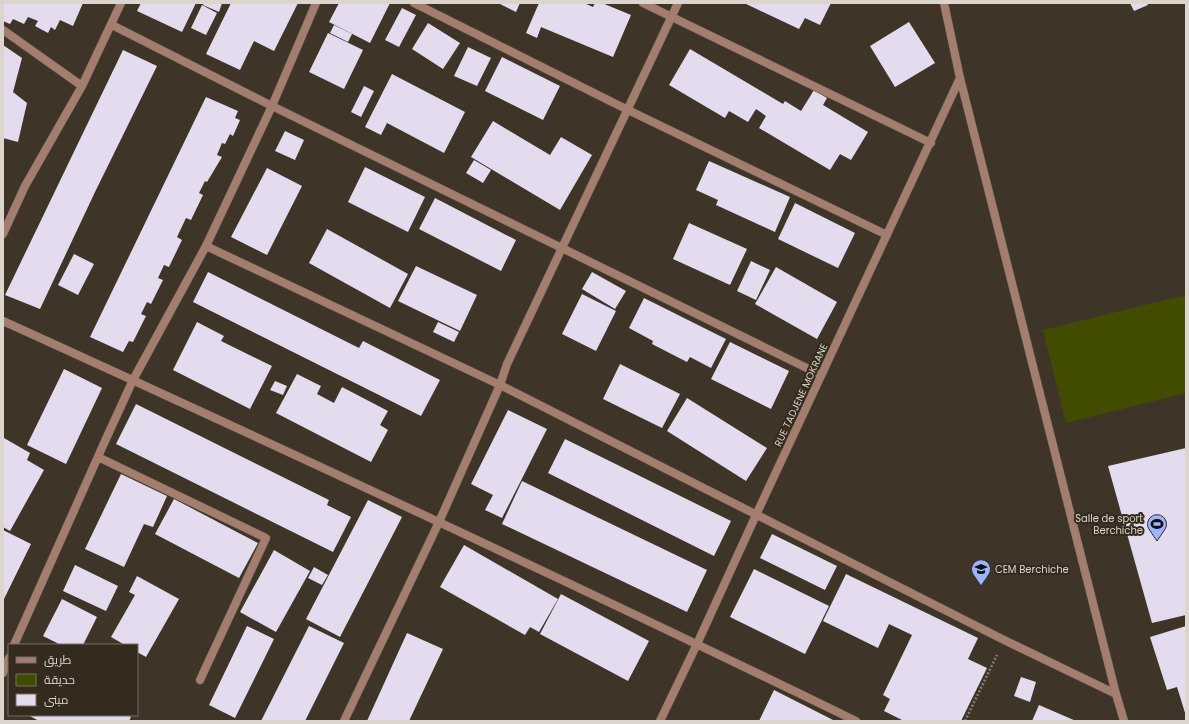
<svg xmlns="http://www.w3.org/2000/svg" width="1189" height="724" font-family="Poppins,Cairo,sans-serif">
<rect width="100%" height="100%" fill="#3e3528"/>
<path fill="#424c01" d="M 1186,295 L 1186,393 L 1066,423 L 1043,330 Z"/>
<path fill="#e4dcee" d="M 3,3 L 83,3 L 73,26 L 60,20 L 55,30 L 51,27 L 48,33 L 35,26 L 38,21 L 28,17 L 24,24 L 13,19 L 10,24 L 3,21 Z
M 141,3 L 196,3 L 182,32 L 137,11 Z
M 204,3 L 222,3 L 219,12 L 203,5 Z
M 231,3 L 298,3 L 274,51 L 254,41 L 240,70 L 206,54 Z
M 339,3 L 390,3 L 370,43 L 329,22 Z
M 498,3 L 520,3 L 516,12 Z
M 539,3 L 584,3 L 593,7 L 595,3 L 602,3 L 631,15 L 613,57 L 541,27 L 537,38 L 526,33 Z
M 744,3 L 831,3 L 820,25 L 805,18 L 799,29 Z
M 1130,3 L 1147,3 L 1148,5 L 1134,11 Z
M 202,5 L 217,13 L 206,35 L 191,28 Z
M 402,8 L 416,15 L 399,47 L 385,40 Z
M 909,22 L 935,63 L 895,87 L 870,46 Z
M 428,23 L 460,43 L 443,69 L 412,49 Z
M 334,25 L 352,34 L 348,42 L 330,33 Z
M 328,33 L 363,50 L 344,89 L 309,72 Z
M 3,45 L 22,58 L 13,92 L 27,103 L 18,142 L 3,138 Z
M 468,47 L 491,58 L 477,86 L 454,76 Z
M 690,49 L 783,104 L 785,101 L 801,111 L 814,90 L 827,98 L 823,105 L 868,132 L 851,160 L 840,154 L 830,170 L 759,128 L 766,116 L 756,109 L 748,122 L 729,111 L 725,118 L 669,85 Z
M 123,50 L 157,66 L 95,192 L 40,309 L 5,295 Z
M 502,57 L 560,86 L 543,120 L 485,91 Z
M 392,74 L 465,112 L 444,153 L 387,123 L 381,135 L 365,127 Z
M 364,86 L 374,91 L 361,117 L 351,112 Z
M 206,97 L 238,111 L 235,118 L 240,120 L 233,136 L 230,134 L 225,144 L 222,143 L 217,155 L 222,157 L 207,182 L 205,181 L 199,193 L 203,195 L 191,220 L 186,218 L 177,237 L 182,240 L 169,267 L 164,265 L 158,278 L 163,280 L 151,304 L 147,302 L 141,314 L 146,316 L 133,342 L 129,341 L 123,352 L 90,337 Z
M 493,121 L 550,155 L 561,137 L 592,155 L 560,210 L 471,157 Z
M 285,131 L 304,140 L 295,160 L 275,151 Z
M 474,160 L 491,170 L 483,183 L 466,173 Z
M 709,161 L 790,197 L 775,232 L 716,205 L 718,200 L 696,190 Z
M 365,167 L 425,197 L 408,232 L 348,202 Z
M 267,168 L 302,186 L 267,255 L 231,237 Z
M 435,198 L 516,240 L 501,271 L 419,229 Z
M 795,203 L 855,233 L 838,268 L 778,239 Z
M 689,223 L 747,249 L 730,285 L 673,259 Z
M 327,229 L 408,274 L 390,308 L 309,263 Z
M 74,254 L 94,264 L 78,295 L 58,285 Z
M 751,261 L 770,270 L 756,300 L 737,291 Z
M 416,266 L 477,295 L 460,331 L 398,301 Z
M 776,267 L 837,302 L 817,339 L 755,304 Z
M 208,272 L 359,348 L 363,341 L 440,380 L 421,416 L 193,302 Z
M 592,272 L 626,291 L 615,309 L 582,289 Z
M 582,294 L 616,311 L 596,351 L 562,334 Z
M 644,298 L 726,339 L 711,368 L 690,357 L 687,362 L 652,344 L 653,341 L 629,328 Z
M 197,322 L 224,336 L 221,341 L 272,366 L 250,409 L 173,370 Z
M 438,322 L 459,332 L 454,342 L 433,332 Z
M 730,342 L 789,371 L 771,409 L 711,379 Z
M 620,364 L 680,394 L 662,428 L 603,399 Z
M 64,369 L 102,388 L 66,464 L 27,445 Z
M 297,374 L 321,386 L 317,394 L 334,403 L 342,387 L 388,411 L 380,425 L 388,430 L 371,462 L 276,413 Z
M 275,381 L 287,386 L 283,395 L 270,390 Z
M 687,398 L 767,448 L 746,481 L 667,431 Z
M 136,404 L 329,500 L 327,505 L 351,517 L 333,552 L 116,444 Z
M 508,410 L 547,429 L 502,518 L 485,510 L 493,495 L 471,484 Z
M 4,438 L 30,453 L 27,460 L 44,470 L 10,531 L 3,527 L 3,440 Z
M 565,439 L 731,521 L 714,556 L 548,473 Z
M 1186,448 L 1186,615 L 1152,623 L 1108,466 Z
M 121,474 L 167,496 L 153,527 L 144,524 L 124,567 L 85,549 Z
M 522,481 L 707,570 L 687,612 L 502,524 Z
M 174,499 L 258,543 L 239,578 L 155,534 Z
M 368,500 L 402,517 L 340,637 L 306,619 Z
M 3,530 L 31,544 L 3,601 Z
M 772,534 L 837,566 L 825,590 L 760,558 Z
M 464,545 L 558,599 L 539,632 L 530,627 L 525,635 L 440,587 Z
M 274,550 L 310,571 L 276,632 L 240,612 Z
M 75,565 L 118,586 L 106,611 L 63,591 Z
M 314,567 L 328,575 L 322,585 L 308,578 Z
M 754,569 L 829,606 L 805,654 L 730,617 Z
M 846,574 L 978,638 L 968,659 L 987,668 L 961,721 L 904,721 L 884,711 L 890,699 L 883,695 L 912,635 L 889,624 L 878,648 L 823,621 Z
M 137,576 L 179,599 L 146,657 L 137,652 L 137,645 L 125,645 L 111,637 L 135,595 L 129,592 Z
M 561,594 L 649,641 L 628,681 L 540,634 Z
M 62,599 L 97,617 L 83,645 L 61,645 L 43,636 Z
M 247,626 L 274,639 L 235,718 L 209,705 Z
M 309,626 L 344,643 L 305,721 L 261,721 Z
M 1186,626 L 1186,716 L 1177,687 L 1167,690 L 1150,637 Z
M 407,633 L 443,649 L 409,721 L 367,721 Z
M 1021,677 L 1036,682 L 1030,702 L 1014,696 Z
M 774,690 L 835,721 L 759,721 Z
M 1039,705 L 1076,721 L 1032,721 Z
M 28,715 L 127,715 L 131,717 L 129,721 L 39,721 Z"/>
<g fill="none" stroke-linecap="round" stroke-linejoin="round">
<g stroke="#5a5246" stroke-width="9">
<path id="street" d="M 414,3 L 628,110 L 887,235
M 643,3 L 931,143
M 944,3 L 960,78 L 1116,694 L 1124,721
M 112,25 L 272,106 L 821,375
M 3,30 L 82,86
M 3,234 L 25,186 L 82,86 L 121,3
M 206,246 L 500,385 L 1004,640 L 1116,694
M 3,321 C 289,451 574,584 856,721
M 98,457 L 266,538 L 200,680
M 14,645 L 105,441 L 133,380 L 206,246 L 272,106 L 316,3
M 3,673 L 9,658
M 344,721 L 439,522 L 500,385 L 507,364 L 678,3
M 660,721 L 697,644 L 756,515 L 960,78"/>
</g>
<path stroke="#867e73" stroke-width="2.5" stroke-dasharray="2 2" stroke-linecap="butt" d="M 965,721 L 997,655"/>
<use href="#street" stroke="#a37d6e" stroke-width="8"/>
</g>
<defs>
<g id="stadium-pin" transform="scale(1)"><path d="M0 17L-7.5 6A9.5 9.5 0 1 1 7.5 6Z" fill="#9cb4fd" stroke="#342b1e"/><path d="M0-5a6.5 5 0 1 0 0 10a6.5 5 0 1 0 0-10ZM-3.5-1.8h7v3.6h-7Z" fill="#111"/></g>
<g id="school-pin" transform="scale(1)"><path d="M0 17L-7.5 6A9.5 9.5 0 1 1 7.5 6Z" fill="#9cb4fd" stroke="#342b1e"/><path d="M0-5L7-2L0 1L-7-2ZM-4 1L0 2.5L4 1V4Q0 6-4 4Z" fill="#111"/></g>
</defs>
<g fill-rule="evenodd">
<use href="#stadium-pin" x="1157" y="524"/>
<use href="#school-pin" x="981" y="569"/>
</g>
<g text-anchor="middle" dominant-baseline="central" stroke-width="4" stroke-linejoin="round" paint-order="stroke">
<g font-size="10" fill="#dbd5cd" stroke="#342b1e">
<text transform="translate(801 395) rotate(-65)">RUE TADJENE MOKRANE</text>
</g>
<g font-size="10" fill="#dbd5cd" stroke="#342b1e" text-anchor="end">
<text x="1143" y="518">Salle de sport<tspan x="1143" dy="12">Berchiche</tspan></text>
<text x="995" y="569" text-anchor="start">CEM Berchiche</text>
</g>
</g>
<rect width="1189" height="724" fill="none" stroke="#dbd5cd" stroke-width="8"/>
<rect x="8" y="644" width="130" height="72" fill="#342b1e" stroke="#776f64"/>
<rect x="16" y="657" width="20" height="6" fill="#a37d6e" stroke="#776f64"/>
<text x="44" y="664" font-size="12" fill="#dbd5cd">طريق</text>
<rect x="16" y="674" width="20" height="12" fill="#424c01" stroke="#776f64"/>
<text x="44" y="684" font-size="12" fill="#dbd5cd">حديقة</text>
<rect x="16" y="694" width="20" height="12" fill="#e4dcee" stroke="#776f64"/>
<text x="44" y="704" font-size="12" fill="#dbd5cd">مبنى</text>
</svg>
